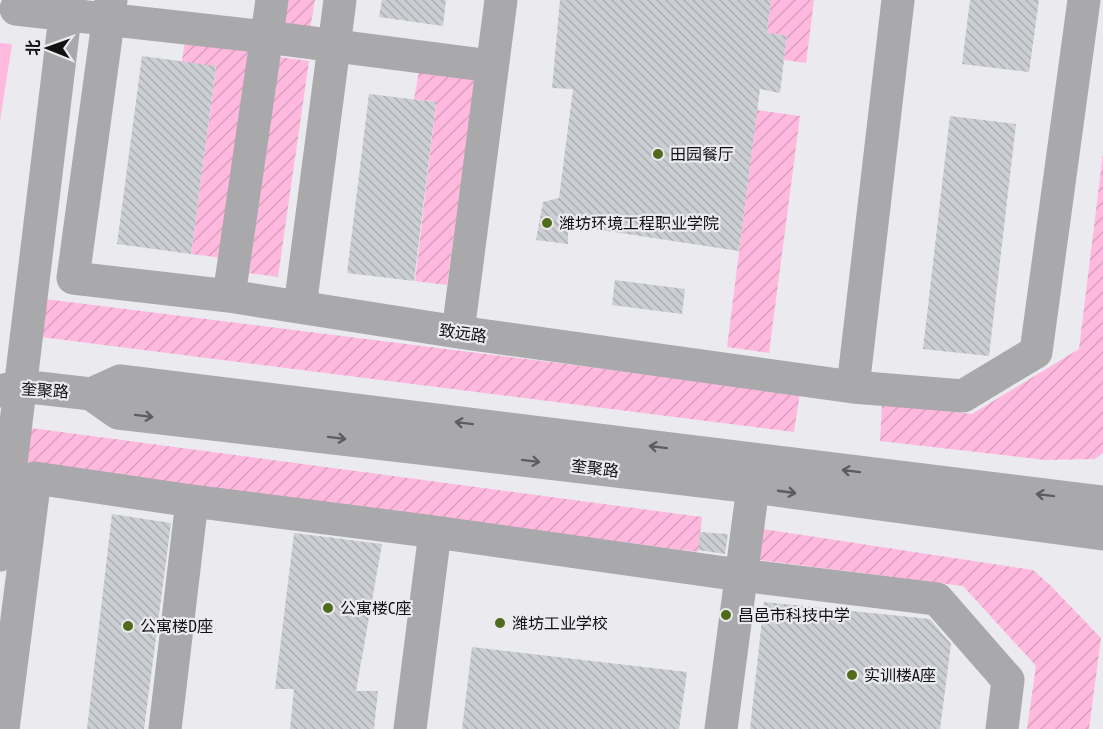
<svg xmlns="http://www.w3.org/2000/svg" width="1103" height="729" font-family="'Asap Condensed','Noto Sans SC',sans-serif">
<defs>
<pattern id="garden-furrows" width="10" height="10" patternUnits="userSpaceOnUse" patternTransform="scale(1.5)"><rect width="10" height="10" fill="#ffb9de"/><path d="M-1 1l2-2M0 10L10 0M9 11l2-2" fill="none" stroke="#da9ebd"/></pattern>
<pattern id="building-back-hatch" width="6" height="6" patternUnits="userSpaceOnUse" patternTransform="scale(1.5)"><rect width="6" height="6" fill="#cbced2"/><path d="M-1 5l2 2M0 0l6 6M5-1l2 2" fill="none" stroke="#adb0b3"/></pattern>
</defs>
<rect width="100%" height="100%" fill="#eaeaef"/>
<path fill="#ffb9de" d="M 0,43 L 12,44 L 0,121 Z"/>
<path fill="url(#garden-furrows)" d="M 284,0 L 315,0 L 309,35 L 280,31 Z
M 771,0 L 814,0 L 806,63 L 784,60 L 787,36 L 767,33 Z
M 185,38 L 250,47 L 222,258 L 191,254 L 216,67 L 182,62 Z
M 280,57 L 309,61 L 278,277 L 249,273 Z
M 419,71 L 475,79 L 447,285 L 415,281 L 436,102 L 414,99 Z
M 757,110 L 800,116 L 769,353 L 727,347 Z
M 1103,153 L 1103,453 L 1095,459 L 1046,460 L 880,441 L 882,403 L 972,414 L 1079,349 Z
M 37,298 L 800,393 L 794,432 L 33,336 Z
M 31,428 L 702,517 L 698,552 L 26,464 Z
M 763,529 L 1033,570 L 1051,586 L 1101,638 L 1089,729 L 1027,729 L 1036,666 L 963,586 L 760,560 Z"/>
<path fill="url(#building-back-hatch)" d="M 382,0 L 446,0 L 443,26 L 379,17 Z
M 560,0 L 771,0 L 767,33 L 787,36 L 784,60 L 780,93 L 760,89 L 739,251 L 568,225 L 568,244 L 536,240 L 543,202 L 559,198 L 573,89 L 552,88 Z
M 970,0 L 1039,0 L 1029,72 L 962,64 Z
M 142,56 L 216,66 L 191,254 L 117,244 Z
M 369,94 L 436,102 L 414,281 L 347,273 Z
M 950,116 L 1016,124 L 989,356 L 923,349 Z
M 615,280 L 685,289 L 682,314 L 612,305 Z
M 112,514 L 171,523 L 144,729 L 87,729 Z
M 700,532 L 728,534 L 725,554 L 698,550 Z
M 294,533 L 382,544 L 356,691 L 378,691 L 374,729 L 290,729 L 294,689 L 275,689 Z
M 764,602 L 930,619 L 951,644 L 940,729 L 750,729 Z
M 472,647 L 687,672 L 679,729 L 462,729 Z"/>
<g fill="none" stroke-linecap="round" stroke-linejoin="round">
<path stroke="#a9a8aa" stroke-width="33" d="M 111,0 L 73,278 L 229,296 L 458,332 L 853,387 L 963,396 L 1036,352 L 1084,0
M 16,9 L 267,37 L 491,66
M 229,296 L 272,0
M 300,307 L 340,0
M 458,332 L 501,0
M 853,387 L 898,0
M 0,391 L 21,386 L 91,394 L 118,413 L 753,487 L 1103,534
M 91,394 L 120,381 L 1103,502
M 0,555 L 67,0
M 3,729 L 35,478 L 192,501 L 435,532 L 740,575 L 937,599 L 1008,680 L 1002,729
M 165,729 L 192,501
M 410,729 L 435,532
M 721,729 L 753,487"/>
</g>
<defs><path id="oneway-shaft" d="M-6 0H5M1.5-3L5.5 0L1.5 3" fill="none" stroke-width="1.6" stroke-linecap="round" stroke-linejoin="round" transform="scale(1.5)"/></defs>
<g stroke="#5d5c5e">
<use href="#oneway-shaft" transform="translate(144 416) rotate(7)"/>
<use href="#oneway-shaft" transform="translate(464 423) rotate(-173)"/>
<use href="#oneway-shaft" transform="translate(337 438) rotate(7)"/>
<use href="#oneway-shaft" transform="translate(658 447) rotate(-173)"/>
<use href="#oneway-shaft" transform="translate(531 461) rotate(7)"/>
<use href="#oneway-shaft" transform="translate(851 471) rotate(-173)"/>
<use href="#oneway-shaft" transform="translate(787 492) rotate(8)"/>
<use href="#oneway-shaft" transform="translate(1045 495) rotate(-173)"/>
</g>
<g fill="#516b1d" stroke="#eaeaef" stroke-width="2">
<circle cx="658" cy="154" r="6"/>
<circle cx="547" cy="223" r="6"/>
<circle cx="328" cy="608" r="6"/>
<circle cx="726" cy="615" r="6"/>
<circle cx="500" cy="623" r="6"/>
<circle cx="128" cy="626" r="6"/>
<circle cx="852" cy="675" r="6"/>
</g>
<g text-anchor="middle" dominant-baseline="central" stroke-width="4.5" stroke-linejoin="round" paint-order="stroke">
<g font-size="16" fill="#111112" stroke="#eaeaef" text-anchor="start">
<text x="670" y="154">田园餐厅</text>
<text x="559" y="223">潍坊环境工程职业学院</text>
<text x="340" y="608">公寓楼C座</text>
<text x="738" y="615">昌邑市科技中学</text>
<text x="512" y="623">潍坊工业学校</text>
<text x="140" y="626">公寓楼D座</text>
<text x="864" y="675">实训楼A座</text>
</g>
<g font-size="16" fill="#111112" stroke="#eaeaef">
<text transform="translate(463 333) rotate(8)">致远路</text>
<text transform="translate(45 390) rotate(4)">奎聚路</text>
<text transform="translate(595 468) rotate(7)">奎聚路</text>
</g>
</g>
<g transform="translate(48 48) rotate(271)" stroke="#eaeaef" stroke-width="4.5" paint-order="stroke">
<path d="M0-4.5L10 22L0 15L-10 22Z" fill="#111112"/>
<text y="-9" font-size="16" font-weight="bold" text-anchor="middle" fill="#111112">北</text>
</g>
</svg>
